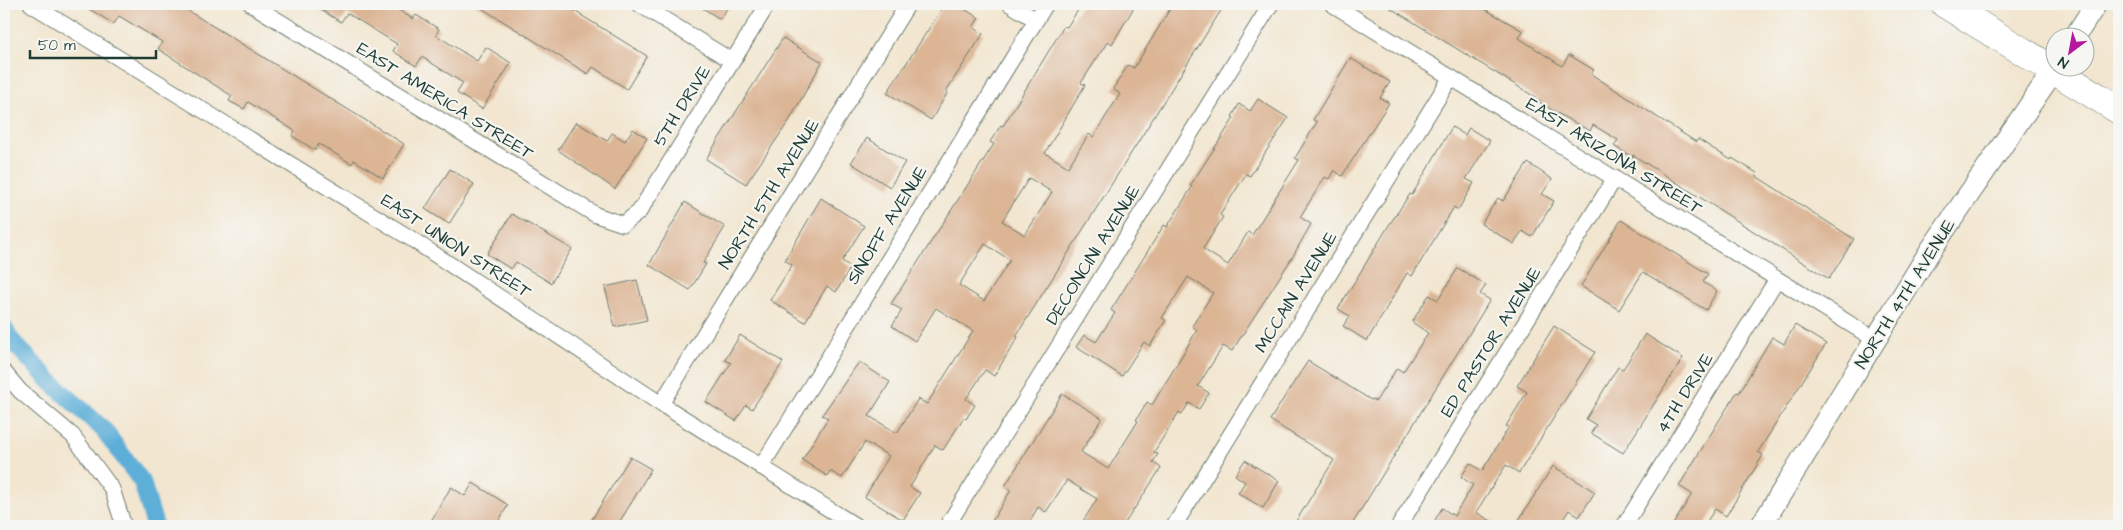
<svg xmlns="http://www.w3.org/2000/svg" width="2123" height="530" font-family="'Architects Daughter',sans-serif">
<rect width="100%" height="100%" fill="#f6f6f2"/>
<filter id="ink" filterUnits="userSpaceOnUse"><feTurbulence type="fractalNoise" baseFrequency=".02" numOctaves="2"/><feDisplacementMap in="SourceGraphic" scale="10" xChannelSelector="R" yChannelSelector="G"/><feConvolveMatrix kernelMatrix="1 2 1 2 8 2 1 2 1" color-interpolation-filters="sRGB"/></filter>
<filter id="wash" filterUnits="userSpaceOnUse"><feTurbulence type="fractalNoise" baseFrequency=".0096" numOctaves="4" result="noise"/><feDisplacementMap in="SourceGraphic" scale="20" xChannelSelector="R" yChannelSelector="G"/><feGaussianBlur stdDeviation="1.12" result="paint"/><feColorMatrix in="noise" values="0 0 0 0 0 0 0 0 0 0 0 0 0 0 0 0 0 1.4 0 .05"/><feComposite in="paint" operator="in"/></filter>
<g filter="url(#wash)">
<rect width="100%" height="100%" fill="#f2e6d0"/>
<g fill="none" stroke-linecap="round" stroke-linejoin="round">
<path stroke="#5dafd8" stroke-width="18" d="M 4,328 L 10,339 L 51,382 L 103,429 L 142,482 L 155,526"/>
</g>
<g id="blocks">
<path fill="#dcb595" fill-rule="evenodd" d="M 81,4 L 177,4 L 404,144 L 383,178 L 354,160 L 352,164 L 319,144 L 315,150 L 292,136 L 295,131 L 248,102 L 244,109 L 229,101 L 232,96 L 158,49 L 162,42 L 119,16 L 114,24 Z
M 311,4 L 389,4 L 413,19 L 416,15 L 439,29 L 436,35 L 477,61 L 486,47 L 511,63 L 482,109 L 457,93 L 463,83 L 422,57 L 416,66 L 393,51 L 397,44 L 347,13 L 341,22 Z
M 475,4 L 563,4 L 647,56 L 627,89 L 593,67 L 588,74 Z
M 696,4 L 730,4 L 720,19 Z
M 945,4 L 956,4 L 979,18 L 973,27 L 983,34 L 946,91 L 948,92 L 931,120 L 887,93 Z
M 1082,4 L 1136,4 L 1112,44 L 1108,41 L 1081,83 L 1085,85 L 1045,153 L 1068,167 L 1089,134 L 1093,137 L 1120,94 L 1113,89 L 1128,65 L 1134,68 L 1173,4 L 1225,4 L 1016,336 L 1018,337 L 994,376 L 985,370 L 966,399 L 975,405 L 966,419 L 964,417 L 943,450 L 935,445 L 910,487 L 920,493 L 903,520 L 865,497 L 889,456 L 865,442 L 842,478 L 830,471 L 827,476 L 802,460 L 828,418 L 822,415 L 859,362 L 890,382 L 869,416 L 897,433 L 918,399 L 927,404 L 973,331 L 936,308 L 915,341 L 892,326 L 902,310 L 891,304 L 994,144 L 990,142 L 1001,125 L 1003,126 L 1064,26 L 1067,27 ZM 1029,178 L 1052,192 L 1025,235 L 1002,221 ZM 985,244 L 1010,260 L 984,301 L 959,285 Z
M 1384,4 L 1476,4 L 1523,31 L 1519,38 L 1562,66 L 1569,55 L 1594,70 L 1591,74 L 1657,117 L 1696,142 L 1698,139 L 1731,160 L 1732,158 L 1757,173 L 1756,176 L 1854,239 L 1829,279 L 1633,155 L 1632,157 L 1614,146 L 1618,140 L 1593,125 L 1590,131 L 1564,117 L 1539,102 L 1540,100 Z
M 783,38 L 822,62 L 789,121 L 746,184 L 706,159 Z
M 1350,58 L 1390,82 L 1380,98 L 1389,103 L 1342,176 L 1334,170 L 1329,179 L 1325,177 L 1300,217 L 1311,224 L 1292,258 L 1232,351 L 1223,346 L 1198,386 L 1209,393 L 1199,409 L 1189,403 L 1182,414 L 1179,412 L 1154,452 L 1158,454 L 1153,462 L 1161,468 L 1123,526 L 1080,526 L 1097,499 L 1067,480 L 1046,512 L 1038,507 L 1027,526 L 989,526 L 1011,490 L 1005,486 L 1062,394 L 1102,418 L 1081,452 L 1108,469 L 1138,421 L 1136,420 L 1147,402 L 1152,405 L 1177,364 L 1197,330 L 1192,326 L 1213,293 L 1188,277 L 1162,318 L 1166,320 L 1150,346 L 1144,342 L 1122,376 L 1076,347 L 1084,335 L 1096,342 L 1115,313 L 1111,310 L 1164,225 L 1167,227 L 1192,187 L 1190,186 L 1234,118 L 1232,117 L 1239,104 L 1250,111 L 1258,99 L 1288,118 L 1250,176 L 1246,174 L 1220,215 L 1223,217 L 1203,249 L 1228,265 L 1248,232 L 1252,235 L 1299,160 L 1295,158 L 1317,122 L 1313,120 Z
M 576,122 L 607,141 L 612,133 L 625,141 L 633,129 L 647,138 L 615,189 L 558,150 Z
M 1452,127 L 1465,135 L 1469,128 L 1490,141 L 1466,179 L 1474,183 L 1458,210 L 1454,207 L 1412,276 L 1407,273 L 1367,341 L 1343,326 L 1350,316 L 1338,309 L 1389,225 L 1410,194 L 1412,195 Z
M 867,138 L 905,162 L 890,187 L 851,163 Z
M 1528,163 L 1552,179 L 1542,194 L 1554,201 L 1532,237 L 1522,231 L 1514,244 L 1481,224 L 1498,198 L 1503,201 Z
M 450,169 L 474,184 L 449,224 L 425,209 Z
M 821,198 L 864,226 L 842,261 L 851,267 L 836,292 L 827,286 L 805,322 L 770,300 L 792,265 L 785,260 Z
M 685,202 L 725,227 L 703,263 L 706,264 L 690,290 L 649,265 Z
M 512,214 L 572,249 L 551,283 L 516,262 L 511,269 L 487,254 Z
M 1621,220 L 1708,274 L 1703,282 L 1717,291 L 1706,310 L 1643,272 L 1619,310 L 1581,286 Z
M 1458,268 L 1486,285 L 1480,294 L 1490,300 L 1351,526 L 1293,526 L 1334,460 L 1270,420 L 1287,393 L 1308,361 L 1371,400 L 1372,399 L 1376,401 L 1397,368 L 1403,372 L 1428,333 L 1412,322 L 1429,295 L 1438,300 Z
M 637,280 L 647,320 L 615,327 L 605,287 Z
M 1795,325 L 1826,344 L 1758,452 L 1763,455 L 1742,490 L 1726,516 L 1715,509 L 1704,526 L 1672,526 L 1692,494 L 1679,486 L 1720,419 L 1737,392 L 1739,393 L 1772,337 L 1784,344 Z
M 1554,326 L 1595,352 L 1519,473 L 1506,465 L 1476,512 L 1499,526 L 1445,526 L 1435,520 L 1442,508 L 1454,516 L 1473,485 L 1461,477 L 1470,463 L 1482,471 L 1509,427 L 1506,426 L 1527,392 L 1517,386 Z
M 1645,334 L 1683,358 L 1623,453 L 1591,433 L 1596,425 L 1586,419 L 1618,367 L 1623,369 Z
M 740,335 L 783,362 L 752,409 L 746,405 L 736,421 L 706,402 L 731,363 L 725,360 Z
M 630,457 L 651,469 L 633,500 L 617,526 L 588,526 Z
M 1245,460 L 1279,481 L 1263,508 L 1238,493 L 1245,482 L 1235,475 Z
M 1553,466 L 1595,492 L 1579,517 L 1569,510 L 1559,526 L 1515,526 Z
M 473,483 L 508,505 L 496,526 L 428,526 L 451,487 L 465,496 Z"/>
</g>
</g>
<g filter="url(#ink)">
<use href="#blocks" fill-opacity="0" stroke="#69786b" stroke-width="1"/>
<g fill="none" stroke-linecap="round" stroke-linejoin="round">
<g stroke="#69786b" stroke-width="17">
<path id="street" d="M 31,4 L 410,238 L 661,404 L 856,526
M 251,4 L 596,215 L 623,224 L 639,212 L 768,4
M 639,4 L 732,61
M 1010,4 L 1036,20
M 1332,4 L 1876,340
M 4,372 L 20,391 L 73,436 L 112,489 L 124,526
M 661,404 L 908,4
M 761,467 L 1046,4
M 947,526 L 1271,4
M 1174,526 L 1451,77
M 1399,526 L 1615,178
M 1624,526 L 1777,279"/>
</g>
<g stroke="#69786b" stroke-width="23">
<path id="secondary" d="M 2074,38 L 2096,4
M 1761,526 L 1930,251 L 2056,67"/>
</g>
<g stroke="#69786b" stroke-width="29">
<path id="highway" d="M 1945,4 L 2119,110"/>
</g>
<use href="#street" stroke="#fff" stroke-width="15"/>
<use href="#secondary" stroke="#fff" stroke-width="21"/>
<use href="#highway" stroke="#fff" stroke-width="28"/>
</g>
</g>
<g text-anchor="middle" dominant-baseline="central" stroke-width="4.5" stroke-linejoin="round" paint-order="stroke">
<g font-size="18" fill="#1f3d34" stroke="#f6f6f2">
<text transform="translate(445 101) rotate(32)">EAST AMERICA STREET</text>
<text transform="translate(682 106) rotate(-58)">5TH DRIVE</text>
<text transform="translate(1614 156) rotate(32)">EAST ARIZONA STREET</text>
<text transform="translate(769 194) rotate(-58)">NORTH 5TH AVENUE</text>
<text transform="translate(887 225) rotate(-58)">SINOFF AVENUE</text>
<text transform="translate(456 246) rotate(33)">EAST UNION STREET</text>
<text transform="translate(1093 255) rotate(-58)">DECONCINI AVENUE</text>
<text transform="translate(1296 292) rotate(-58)">MCCAIN AVENUE</text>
<text transform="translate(1905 294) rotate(-58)">NORTH 4TH AVENUE</text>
<text transform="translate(1491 342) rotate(-58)">ED PASTOR AVENUE</text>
<text transform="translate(1685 393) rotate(-58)">4TH DRIVE</text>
</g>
</g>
<rect width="2123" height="530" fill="none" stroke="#f6f6f2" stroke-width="20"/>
<g transform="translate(2070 52) rotate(212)"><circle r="24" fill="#f6f6f2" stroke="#a0aca6"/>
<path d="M0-4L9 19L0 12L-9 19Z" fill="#b5179e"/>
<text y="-8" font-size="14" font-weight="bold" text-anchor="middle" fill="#1f3d34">N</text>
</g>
<path d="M30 50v8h126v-8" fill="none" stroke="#1f3d34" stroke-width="2.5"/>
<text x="38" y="50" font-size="15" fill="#1f3d34" stroke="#f6f6f2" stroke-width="4" paint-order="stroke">50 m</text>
</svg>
